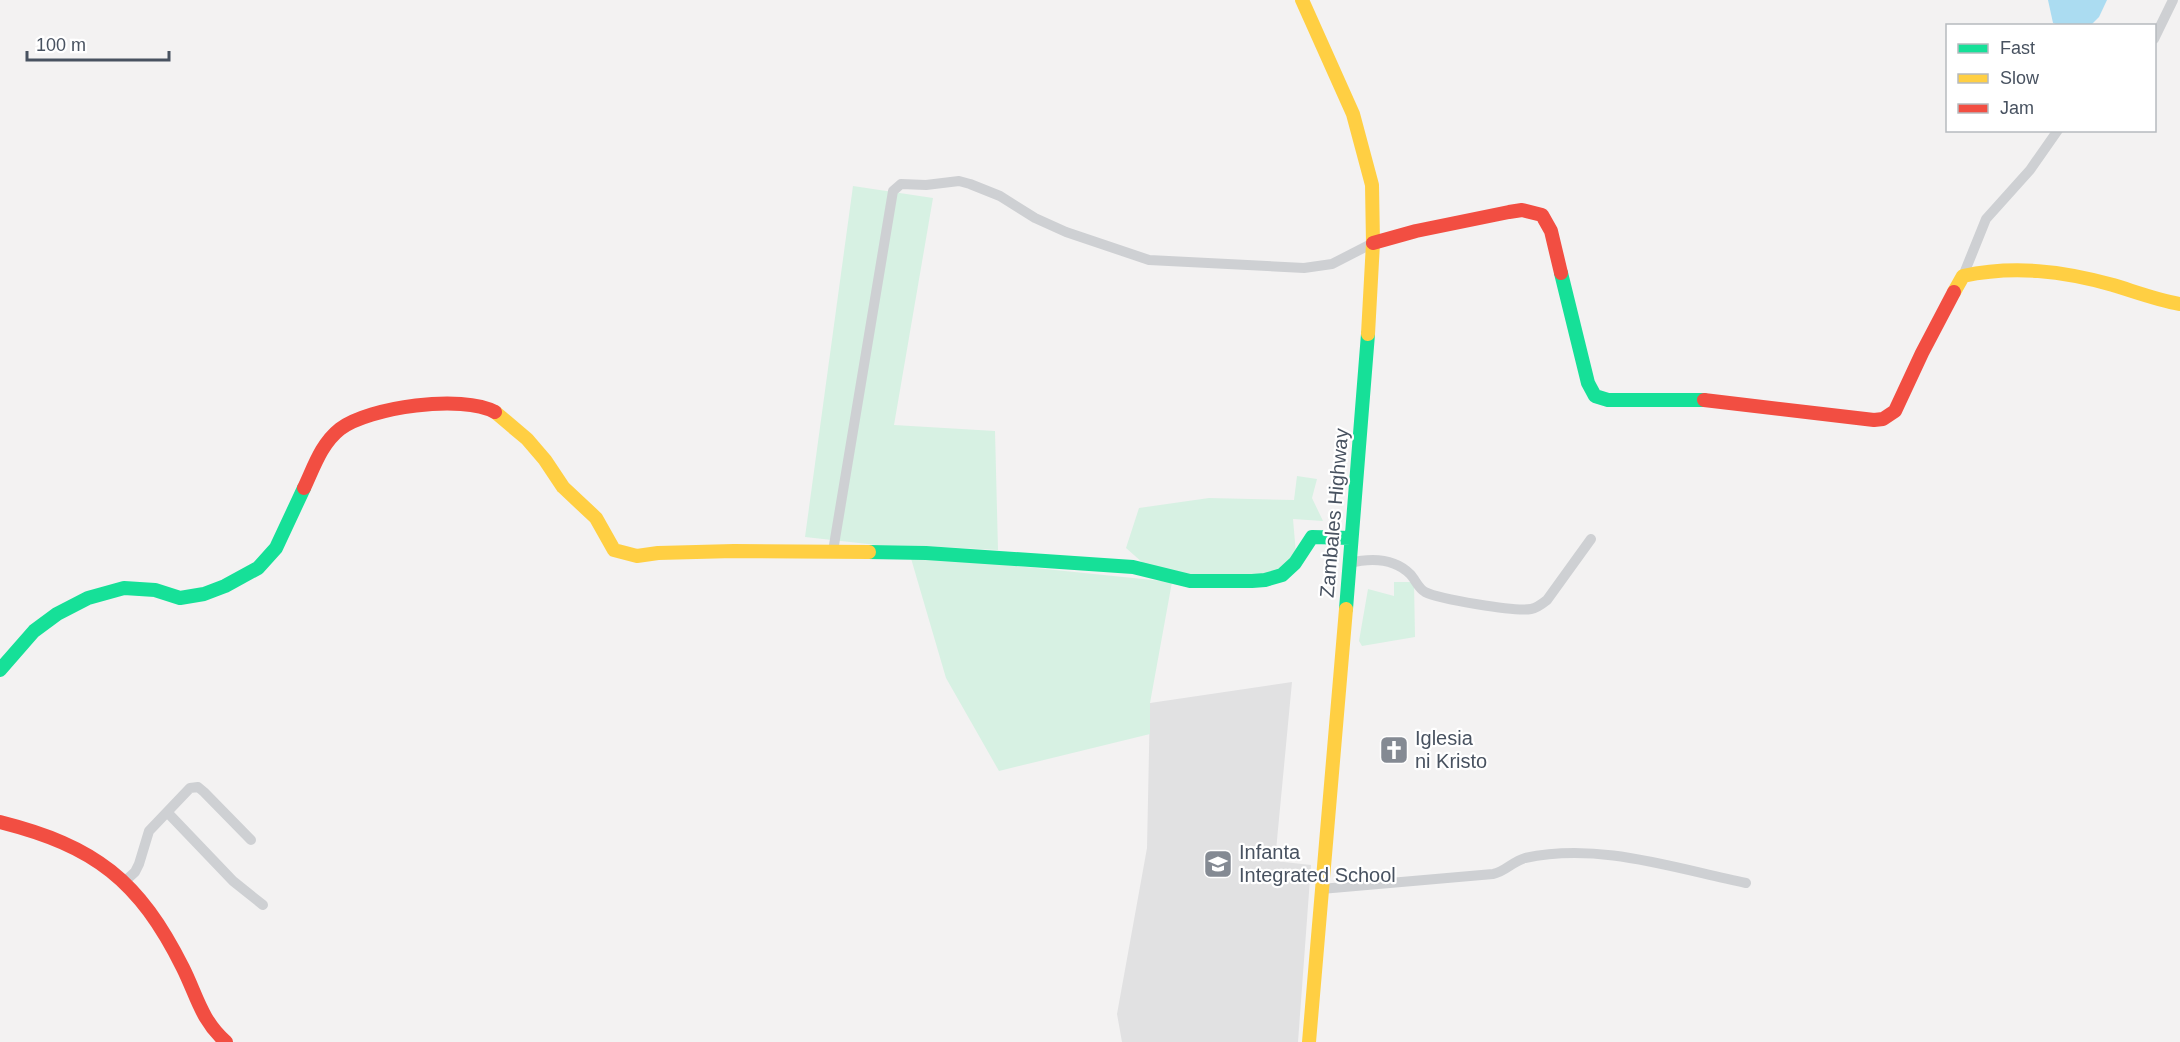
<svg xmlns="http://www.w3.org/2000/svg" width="2180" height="1042" font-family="Helvetica,sans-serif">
<rect width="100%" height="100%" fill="#f3f2f2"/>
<path fill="#e1e1e2" d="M 1292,682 L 1275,861 L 1311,865 L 1298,1042 L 1122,1042 L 1117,1014 L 1147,848 L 1150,703 Z"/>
<path fill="#d7f1e3" d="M 853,186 L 933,198 L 894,425 L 995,431 L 998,550 L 924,546 L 877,545 L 805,537 Z
M 1297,476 L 1317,479 L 1312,498 L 1323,521 L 1293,519 L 1296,554 L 1278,570 L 1264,574 L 1188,574 L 1143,563 L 1126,548 L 1139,508 L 1209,498 L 1294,500 Z
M 910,555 L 1172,582 L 1150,703 L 1150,734 L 999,771 L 946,678 Z
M 1394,582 L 1414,582 L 1415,637 L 1362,646 L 1359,641 L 1368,589 L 1394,596 Z"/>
<path fill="#abdcf1" d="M 2048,0 L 2107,0 L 2099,17 L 2091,25 L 2059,25 L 2053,23 Z"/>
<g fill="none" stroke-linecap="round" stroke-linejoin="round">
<path stroke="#ced0d3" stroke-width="10" d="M 2154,39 L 2173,0
M 1963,276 L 1986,219 L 2030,170 L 2058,130
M 833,551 L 893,191 L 901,184 L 926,185 L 959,181 L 970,184 L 1000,196 L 1035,218 L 1066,232 L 1149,260 L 1304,268 L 1332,264 L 1373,243
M 1349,563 C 1370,558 1393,557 1410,574 C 1415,579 1418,588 1425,592 C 1439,599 1515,612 1531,609 C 1537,608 1542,604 1547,600 L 1591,539
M 167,812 L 233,881 L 263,905
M 124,882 L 135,872 L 139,864 L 149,831 L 190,788 L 198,787 L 204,792 L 251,840
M 1321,889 L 1493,874 C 1505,872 1513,861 1525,858 C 1599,842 1673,868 1746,883"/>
<path stroke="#16e098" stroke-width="14" d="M 1561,273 L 1588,383 L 1595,396 L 1608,400 L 1704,400
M 869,552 L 926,553 L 1133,567 L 1190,581 L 1252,581 L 1265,580 L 1282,575 L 1295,563 L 1312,537 L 1351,538
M 1346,609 L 1368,334
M 0,670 L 34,631 L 57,614 L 88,598 L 124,588 L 155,590 L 180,598 L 204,594 L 225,586 L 258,568 L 276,548 L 304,488"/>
<path stroke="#ffcf43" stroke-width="14" d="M 1302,0 L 1353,114 L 1372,185 L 1373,243 L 1368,334
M 1954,292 L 1963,276 C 2014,265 2063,271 2113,285 C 2136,292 2157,300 2180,304
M 495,412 L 527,439 L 545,460 L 563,487 L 596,518 L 614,550 L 637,556 L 658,553 L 734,551 L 869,552
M 1309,1042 L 1346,609"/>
<path stroke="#f24e42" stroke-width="14" d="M 1373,243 L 1416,231 L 1509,212 L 1522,210 L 1542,215 L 1551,231 L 1561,273
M 1704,400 L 1874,420 L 1883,419 L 1895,411 L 1922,353 L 1954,292
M 304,488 C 314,467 321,444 340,429 C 369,407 462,394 495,412
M 0,822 C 95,846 139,880 183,968 C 197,996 201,1020 226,1042"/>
</g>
<defs>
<g id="church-square" transform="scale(1.5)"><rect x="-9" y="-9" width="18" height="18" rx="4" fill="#848a93" stroke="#fff"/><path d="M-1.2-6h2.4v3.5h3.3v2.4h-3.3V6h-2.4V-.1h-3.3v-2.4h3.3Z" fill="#fff"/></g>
<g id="school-square" transform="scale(1.5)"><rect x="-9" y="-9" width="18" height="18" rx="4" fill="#848a93" stroke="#fff"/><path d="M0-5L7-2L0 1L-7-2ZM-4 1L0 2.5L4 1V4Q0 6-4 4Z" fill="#fff"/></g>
</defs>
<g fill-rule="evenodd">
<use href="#church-square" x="1394" y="750"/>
<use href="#school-square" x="1218" y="864"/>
</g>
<g text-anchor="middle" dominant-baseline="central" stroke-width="4.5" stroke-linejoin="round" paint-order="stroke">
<g font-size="20" fill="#485260" stroke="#fff">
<text transform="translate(1334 513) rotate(-85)">Zambales Highway</text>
</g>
<g font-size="20" fill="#485260" stroke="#fff" text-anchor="start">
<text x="1415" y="738">Iglesia<tspan x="1415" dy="23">ni Kristo</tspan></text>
<text x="1239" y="852">Infanta<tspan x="1239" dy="23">Integrated School</tspan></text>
</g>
</g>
<rect x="1946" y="24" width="210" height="108" fill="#ffffff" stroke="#b6babf" stroke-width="1.5"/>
<rect x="1958" y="44" width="30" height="9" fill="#16e098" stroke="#b6babf" stroke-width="1.5"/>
<text x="2000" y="54" font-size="18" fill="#485260">Fast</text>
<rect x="1958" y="74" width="30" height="9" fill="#ffcf43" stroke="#b6babf" stroke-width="1.5"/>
<text x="2000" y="84" font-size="18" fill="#485260">Slow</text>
<rect x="1958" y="104" width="30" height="9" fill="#f24e42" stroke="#b6babf" stroke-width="1.5"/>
<text x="2000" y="114" font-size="18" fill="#485260">Jam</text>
<path d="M27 51v9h142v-9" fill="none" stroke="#485260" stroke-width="3"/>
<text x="36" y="51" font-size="18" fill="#485260" stroke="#ffffff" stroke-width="4.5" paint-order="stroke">100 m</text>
</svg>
